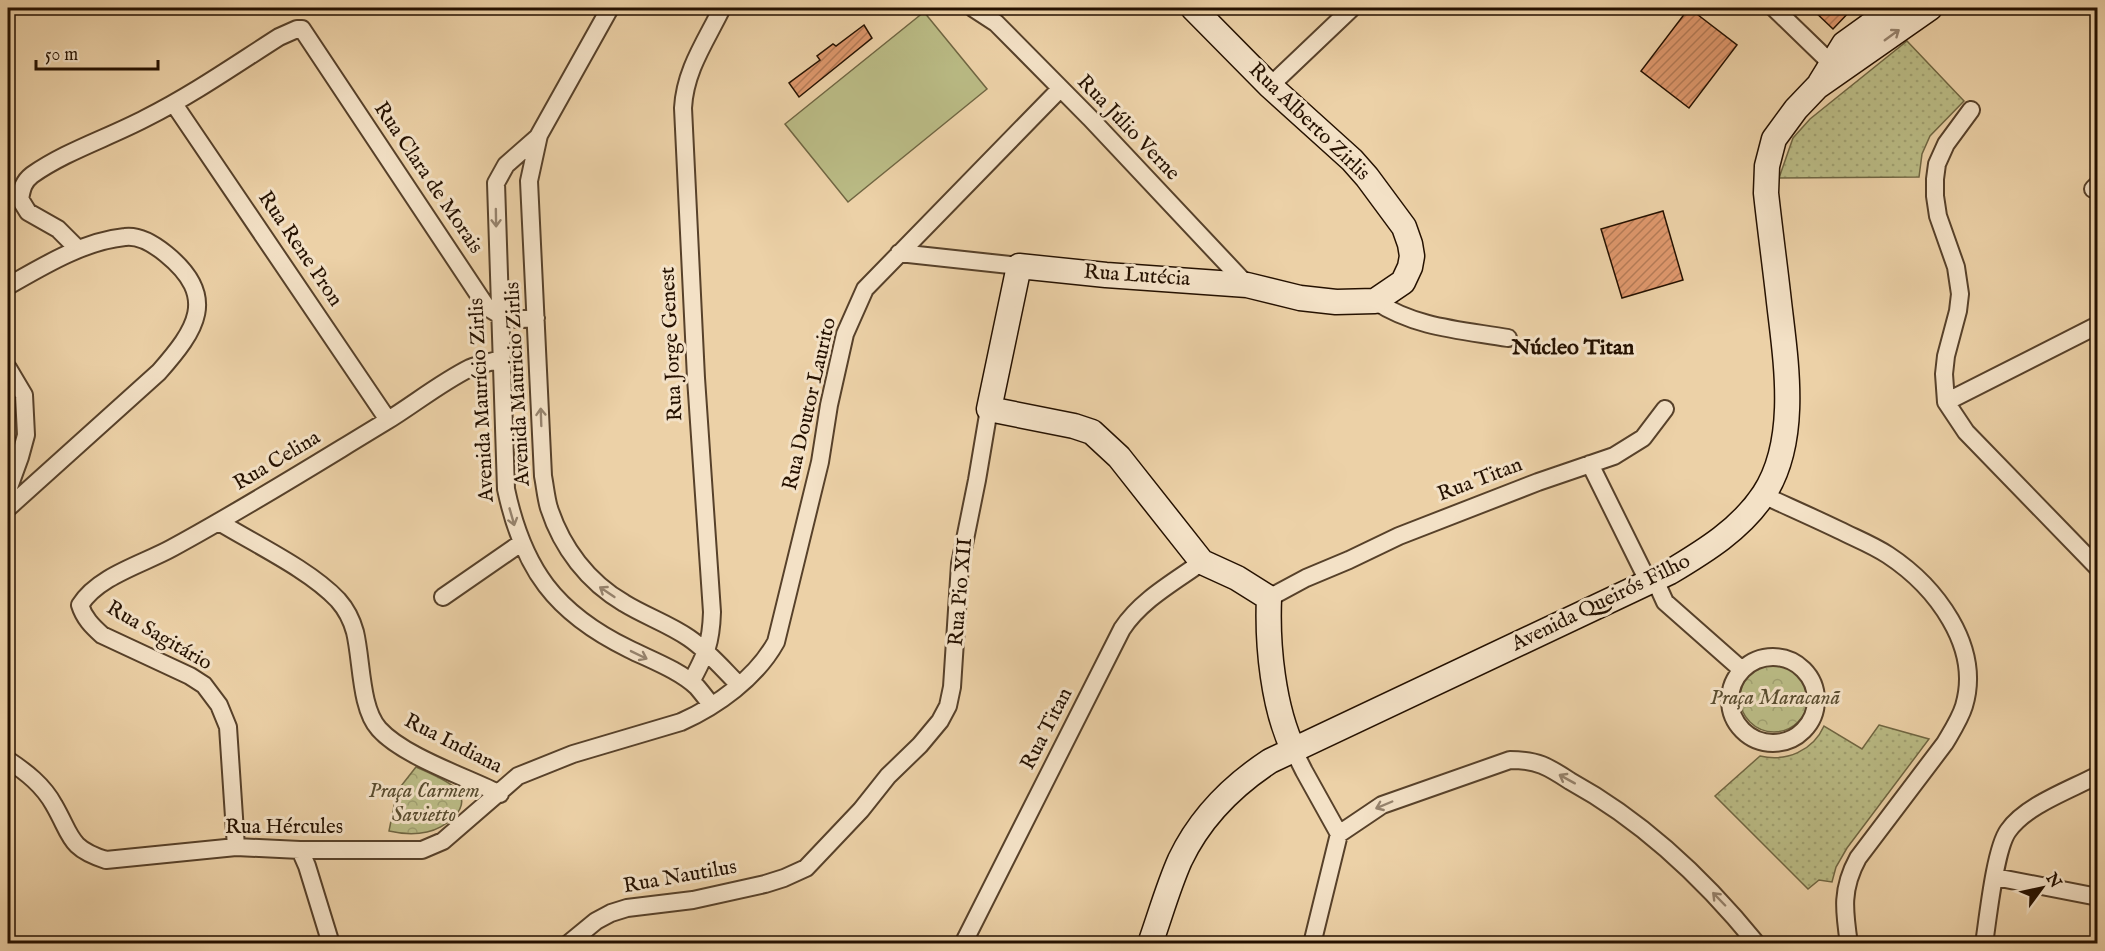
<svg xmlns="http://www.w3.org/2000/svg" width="2105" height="951" font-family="'IM FELL English',serif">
<defs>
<pattern id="grass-dots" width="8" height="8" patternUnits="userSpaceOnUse" patternTransform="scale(1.5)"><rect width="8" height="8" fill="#babb85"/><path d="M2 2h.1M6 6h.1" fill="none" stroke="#a0a071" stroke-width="1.8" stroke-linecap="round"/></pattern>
<pattern id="park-crowns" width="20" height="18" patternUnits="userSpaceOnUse" patternTransform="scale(1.5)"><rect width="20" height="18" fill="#babb85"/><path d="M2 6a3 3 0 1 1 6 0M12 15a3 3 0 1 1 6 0" fill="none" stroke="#a0a071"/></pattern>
<pattern id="building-hatch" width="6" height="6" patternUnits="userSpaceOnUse" patternTransform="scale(1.5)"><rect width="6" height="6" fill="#df986d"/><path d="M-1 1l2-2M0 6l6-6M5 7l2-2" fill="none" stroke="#b57b57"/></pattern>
</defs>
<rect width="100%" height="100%" fill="#ecd1a7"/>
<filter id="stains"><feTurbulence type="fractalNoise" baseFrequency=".00333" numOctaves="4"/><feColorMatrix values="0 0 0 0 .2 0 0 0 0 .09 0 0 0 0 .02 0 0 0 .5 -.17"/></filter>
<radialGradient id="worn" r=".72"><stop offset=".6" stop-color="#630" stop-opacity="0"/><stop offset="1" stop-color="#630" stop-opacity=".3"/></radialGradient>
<path fill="url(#grass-dots)" stroke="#706642" stroke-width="1.5" d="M 1907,41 L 1964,101 L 1930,136 L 1922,154 L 1919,177 L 1779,178 L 1793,138 L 1810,119 Z
M 1879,725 L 1929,739 L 1847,848 L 1836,867 L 1832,882 L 1819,880 L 1808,889 L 1715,796 L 1760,756 C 1786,762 1813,751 1824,726 L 1862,749 Z"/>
<path fill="url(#park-crowns)" stroke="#706642" stroke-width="1.5" d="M1740 698a34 34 0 1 1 68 0a34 34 0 1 1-68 0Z
M 416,767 C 427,772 450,781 457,790 C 473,809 443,829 427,832 C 414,835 402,834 389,831 L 396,796 L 394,795 Z"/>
<path fill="#babb85" stroke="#706642" stroke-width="1.5" d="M 924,12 L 987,89 L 848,202 L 785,124 Z"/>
<path fill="url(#building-hatch)" stroke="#251100" stroke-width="1.5" d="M 1689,8 L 1737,45 L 1689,108 L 1641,71 Z
M 1811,8 L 1853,8 L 1833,29 Z
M 864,25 L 872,38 L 799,97 L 789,83 L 820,60 L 817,56 L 833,44 L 836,46 Z
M 1663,211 L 1683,280 L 1622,298 L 1601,229 Z"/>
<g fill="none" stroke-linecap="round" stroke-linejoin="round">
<g stroke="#57412a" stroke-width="20">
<path id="street" d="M 610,8 L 539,135 L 529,181 L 543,476 C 545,486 546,498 549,508 C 562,548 588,582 624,603 C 645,616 669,624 689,638 C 708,651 723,669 739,685
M 973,8 L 996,23 L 1090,118 L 1247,285
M 1774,8 L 1837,69
M 1270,86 L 1352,8
M 174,104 L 388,420
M 1971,110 L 1946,144 L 1937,164 L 1935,179 L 1935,196 L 1938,216 L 1956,267 L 1960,294 L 1958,311 L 1946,356 L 1944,374 L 1946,402 L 1966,432 L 2098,568
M 539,136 L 506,165 L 496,183 L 506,489 C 523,569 555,613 629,649 C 651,660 679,670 697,687 C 702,693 707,699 711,705
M 2093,189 L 2098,184
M 78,249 L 58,229 L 28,212 L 20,199 C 22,189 23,182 32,175 C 66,151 108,138 146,118 C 192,95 235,65 279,37 L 297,29 L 302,29 L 486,306 C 505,321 513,320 536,318
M 899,253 L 1019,266
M 8,286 C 43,266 84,241 125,237 C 140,235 155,245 166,254 C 219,297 196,330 159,372 L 8,508
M 1375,301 C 1416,328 1461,330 1508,338
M 8,368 L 24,395 L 26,435 L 20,457 L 8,490
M 1946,402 L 2098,325
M 1590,464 L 1644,573 L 1655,580 L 1665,602 L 1742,670
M 1763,495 C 1789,507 1814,518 1839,530 C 1855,538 1873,545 1888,555 C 1935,586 1982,646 1964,706 C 1960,719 1952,731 1945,743 L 1858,858 C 1841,889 1844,910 1849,944
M 219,522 C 255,544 310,570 338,600 C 346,609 352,621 355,632 C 362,661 360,708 379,729 C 403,756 466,777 500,794
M 443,597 L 521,543
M 1269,598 L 1306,578 L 1349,560 L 1399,536 L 1538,482 L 1614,456 L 1643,438 L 1665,409
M1730 700a43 43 0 1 1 86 0a43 43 0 1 1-86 0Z
M 691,682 C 706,654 711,644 712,612 L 696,378 L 683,108 C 685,70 706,41 722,8
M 1294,751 L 1304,771 L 1339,834 L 1312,944
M 8,760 C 26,772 43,785 54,805 C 72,836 68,848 106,860 L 236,847 L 300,850 L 422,850 L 443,841 L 518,776 L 573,754 L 681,722 C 717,706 756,678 776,642 L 820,462 L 829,405 L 845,334 L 865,289 L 1060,89
M 1339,834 L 1382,805 L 1510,760 C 1521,760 1532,761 1542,765 C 1552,769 1561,775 1570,781 C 1643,821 1705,880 1757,944
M 236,847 L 228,727 L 219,705 L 204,685 L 190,676 L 102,635 C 92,626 84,618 80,605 C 98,576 143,564 172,548 C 244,509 314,465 385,422 C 413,405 440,383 470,368 C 479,364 491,362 501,359
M 300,850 L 307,866 L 331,944
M 1995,877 L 2098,897
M 568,944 L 596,921 L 611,913 L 627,908 L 693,900 L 765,884 L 784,878 L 806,868 L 861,810 L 888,776 L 920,745 L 940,721 L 948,706 L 952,687 L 960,564 L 977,480 L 989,409
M 963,944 L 1122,629 C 1141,600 1174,582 1202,562
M 1984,944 C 1988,918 1995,849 2008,831 C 2026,805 2070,790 2098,775"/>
</g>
<g stroke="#251100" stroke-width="27">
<path id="secondary" d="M 1193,8 L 1270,86 L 1352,160 L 1367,177 L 1404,227 L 1410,244 L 1412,256 L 1410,267 L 1403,282 L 1375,301 L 1336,302 L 1300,298 L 1247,285 L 1106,275 L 1019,266 L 989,409 L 1074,426 L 1092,432 L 1119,457 L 1202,562 L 1237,578 L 1269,598 C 1267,645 1273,708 1294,751
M 1820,83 L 1844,44 L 1894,8
M 1150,944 C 1160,916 1168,887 1180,860 C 1200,818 1232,786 1270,761 L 1670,572 C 1705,551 1741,529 1764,494 C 1799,440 1786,362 1779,302 C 1775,266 1770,230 1766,193 L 1767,166 L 1774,139 L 1796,109 L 1817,87 L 1930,8"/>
</g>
<use href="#street" stroke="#f3e1c6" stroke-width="16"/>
<use href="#secondary" stroke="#f3e1c6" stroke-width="24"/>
</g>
<defs><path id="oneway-shaft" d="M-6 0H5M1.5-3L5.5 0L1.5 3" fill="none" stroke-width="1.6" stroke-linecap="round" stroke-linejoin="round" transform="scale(1.5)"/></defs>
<g stroke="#96836d">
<use href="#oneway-shaft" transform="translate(1892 35) rotate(-36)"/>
<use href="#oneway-shaft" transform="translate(496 218) rotate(89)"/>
<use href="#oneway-shaft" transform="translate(541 417) rotate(-92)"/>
<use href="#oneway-shaft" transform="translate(512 517) rotate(74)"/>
<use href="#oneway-shaft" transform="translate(607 592) rotate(-146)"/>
<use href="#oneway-shaft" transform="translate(639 655) rotate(26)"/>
<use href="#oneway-shaft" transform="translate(1567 779) rotate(-151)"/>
<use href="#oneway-shaft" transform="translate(1384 805) rotate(157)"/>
<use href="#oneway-shaft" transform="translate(1719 899) rotate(-134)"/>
</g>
<g text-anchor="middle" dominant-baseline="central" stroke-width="6" stroke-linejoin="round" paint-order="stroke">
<g font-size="21" fill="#251100" stroke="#f3e1c6">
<text transform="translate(1309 122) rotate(44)">Rua Alberto Zirlis</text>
<text transform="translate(1128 128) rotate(46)">Rua Júlio Verne</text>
<text transform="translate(428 178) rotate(56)">Rua Clara de Morais</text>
<text transform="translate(300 249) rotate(56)">Rua Rene Pron</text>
<text transform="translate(1137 276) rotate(4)">Rua Lutécia</text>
<text transform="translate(672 344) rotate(-93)">Rua Jorge Genest</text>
<text transform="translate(518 384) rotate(-93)">Avenida Mauricio Zirlis</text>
<text transform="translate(482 400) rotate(-93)">Avenida Maurício Zirlis</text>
<text transform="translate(810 404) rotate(-77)">Rua Doutor Laurito</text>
<text transform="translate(277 461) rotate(-31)">Rua Celina</text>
<text transform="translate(1480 480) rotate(-21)">Rua Titan</text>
<text transform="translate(961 592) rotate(-85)">Rua Pio XII</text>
<text transform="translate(1601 603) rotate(-26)">Avenida Queirós Filho</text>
<text transform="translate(159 636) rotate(30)">Rua Sagitário</text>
<text transform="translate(1047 729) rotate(-63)">Rua Titan</text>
<text transform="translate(453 744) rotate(27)">Rua Indiana</text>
<text x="284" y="827">Rua Hércules</text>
<text transform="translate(680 877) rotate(-10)">Rua Nautilus</text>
</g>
<g font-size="21" font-style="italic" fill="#594c2f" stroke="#f3e1c6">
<text x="1775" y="698">Praça Maracanã</text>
<text x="424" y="791">Praça Carmem<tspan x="424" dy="24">Savietto</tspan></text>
</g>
<g font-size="22" font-weight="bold" fill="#251100" stroke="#f3e1c6">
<text x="1573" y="348">Núcleo Titan</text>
</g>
</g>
<rect width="2105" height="951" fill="none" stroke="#ecd1a7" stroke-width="30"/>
<rect x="9" y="9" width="2087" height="933" fill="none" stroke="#251100" stroke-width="3"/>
<rect x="15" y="15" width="2075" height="921" fill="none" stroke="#251100" stroke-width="1.5"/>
<g transform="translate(2042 888) rotate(57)" stroke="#f3e1c6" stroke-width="4.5" paint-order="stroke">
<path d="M0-4.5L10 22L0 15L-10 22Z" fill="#251100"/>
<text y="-9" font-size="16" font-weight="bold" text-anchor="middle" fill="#251100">N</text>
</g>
<path d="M36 60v9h122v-9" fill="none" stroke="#251100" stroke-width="3"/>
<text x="45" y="60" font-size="18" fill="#251100" stroke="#f3e1c6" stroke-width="4.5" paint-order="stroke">50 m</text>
<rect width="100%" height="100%" filter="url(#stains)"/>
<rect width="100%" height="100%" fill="url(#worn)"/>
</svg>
